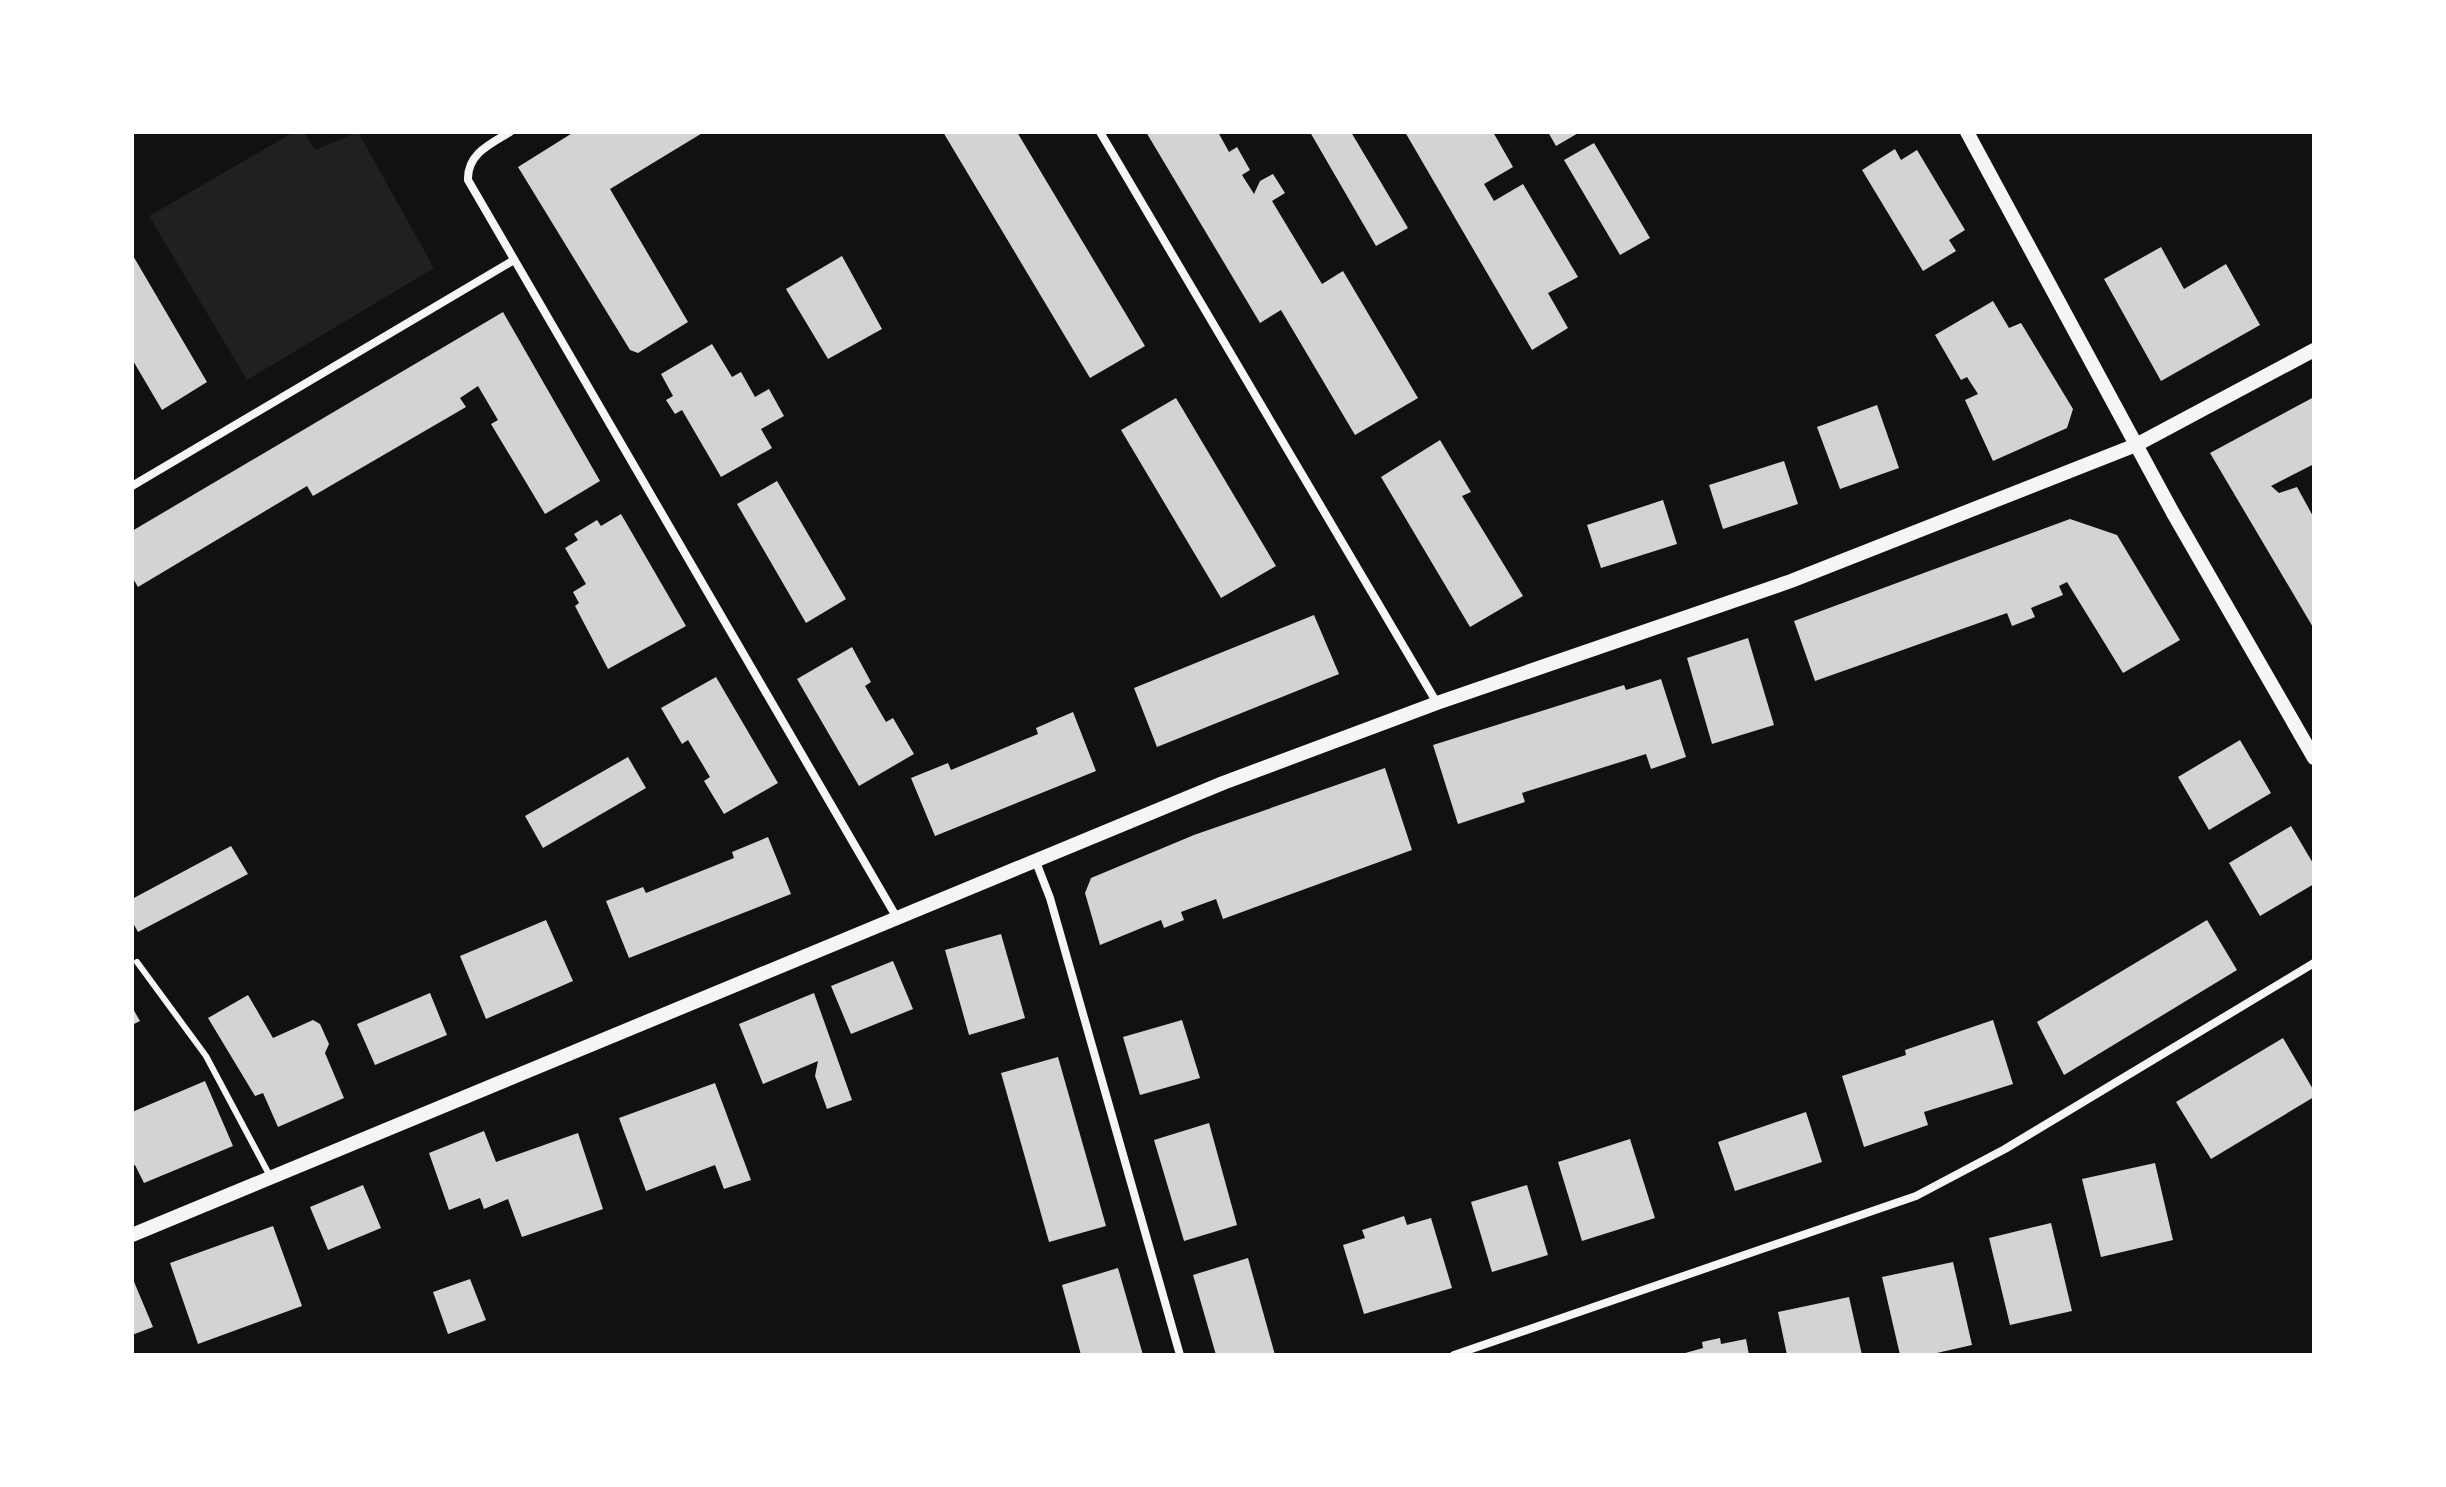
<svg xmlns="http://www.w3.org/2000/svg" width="2446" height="1487" font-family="Poppins,sans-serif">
<rect width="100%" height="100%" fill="#111"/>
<path fill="#202020" d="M 294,132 L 304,132 L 315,150 L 358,132 L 434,268 L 247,380 L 149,216 Z"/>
<path fill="#d3d3d3" d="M 574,132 L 704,132 L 610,189 L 688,322 L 638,353 L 630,350 L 518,167 Z
M 943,132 L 1017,132 L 1145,346 L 1090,378 Z
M 1146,132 L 1218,132 L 1229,152 L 1237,147 L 1250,170 L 1242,175 L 1254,194 L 1260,181 L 1273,174 L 1285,193 L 1272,201 L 1322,284 L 1343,271 L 1418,398 L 1355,435 L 1281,310 L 1260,323 Z
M 1310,132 L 1351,132 L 1408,228 L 1376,246 Z
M 1405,132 L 1493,132 L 1513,167 L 1484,184 L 1494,201 L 1523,184 L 1578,277 L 1548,293 L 1568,328 L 1532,350 Z
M 1548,132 L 1580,132 L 1556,146 Z
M 1594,143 L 1650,238 L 1620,255 L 1564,160 Z
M 1895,149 L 1901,160 L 1917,150 L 1965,230 L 1949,240 L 1956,251 L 1923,271 L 1862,170 Z
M 2161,247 L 2184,289 L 2226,264 L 2260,325 L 2161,381 L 2104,279 Z
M 132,254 L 207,382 L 162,410 L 132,359 Z
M 842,256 L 882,329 L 828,359 L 786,289 Z
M 1993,301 L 2009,328 L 2021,323 L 2073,409 L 2067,428 L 1993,461 L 1965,400 L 1978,394 L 1967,377 L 1961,380 L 1935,335 Z
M 503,312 L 600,481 L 545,514 L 491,424 L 498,420 L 478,386 L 460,398 L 466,407 L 313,496 L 307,486 L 138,587 L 132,577 L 132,531 Z
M 712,344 L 732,377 L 741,372 L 755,397 L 769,389 L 784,416 L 761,429 L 772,448 L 721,477 L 682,410 L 675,414 L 666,400 L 673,396 L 661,374 Z
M 2314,397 L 2314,464 L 2271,486 L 2279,493 L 2297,487 L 2314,518 L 2314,629 L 2210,453 Z
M 1176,398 L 1276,566 L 1221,598 L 1121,430 Z
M 1877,405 L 1899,468 L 1840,489 L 1817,427 Z
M 1440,440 L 1471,492 L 1462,496 L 1523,596 L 1470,627 L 1381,477 Z
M 1784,461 L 1798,504 L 1723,529 L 1709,485 Z
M 777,481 L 846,599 L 806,623 L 737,504 Z
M 1663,500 L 1677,544 L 1601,568 L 1587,525 Z
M 621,514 L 686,626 L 608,669 L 575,606 L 579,603 L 573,592 L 586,584 L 565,548 L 578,540 L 574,534 L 597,520 L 601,526 Z
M 2070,519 L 2117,535 L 2180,640 L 2123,673 L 2067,582 L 2059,586 L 2063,595 L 2031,608 L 2035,617 L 2012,626 L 2007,613 L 1815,681 L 1794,621 Z
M 1314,615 L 1339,674 L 1157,747 L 1134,688 Z
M 1748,638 L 1774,725 L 1712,744 L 1687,658 Z
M 852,647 L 871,682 L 865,686 L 886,722 L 893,718 L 914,754 L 859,786 L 797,679 Z
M 716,677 L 778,783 L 724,814 L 704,781 L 710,777 L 688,740 L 682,744 L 661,708 Z
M 1661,679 L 1686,757 L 1651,769 L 1646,754 L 1522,793 L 1525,802 L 1458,824 L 1433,745 L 1624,685 L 1626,690 Z
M 1073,712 L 1096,771 L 935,836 L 911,778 L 948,763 L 951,770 L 1038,734 L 1036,728 Z
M 2240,740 L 2271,793 L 2209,830 L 2178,777 Z
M 628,757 L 646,788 L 543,848 L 525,816 Z
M 1385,768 L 1412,850 L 1223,919 L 1216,899 L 1181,912 L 1184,920 L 1164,928 L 1161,920 L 1100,945 L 1085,893 L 1091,878 L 1194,835 Z
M 2291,826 L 2314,865 L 2314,884 L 2260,916 L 2229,863 Z
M 768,837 L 791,894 L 629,958 L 606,901 L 643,887 L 646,893 L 734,858 L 732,852 Z
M 231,846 L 248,874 L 138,932 L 132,921 L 132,899 Z
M 546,920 L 573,981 L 486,1019 L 460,956 Z
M 2207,920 L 2237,970 L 2064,1075 L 2037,1022 Z
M 1001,934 L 1025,1018 L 969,1035 L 945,950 Z
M 893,961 L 913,1009 L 851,1034 L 831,986 Z
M 430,993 L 447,1035 L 375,1065 L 357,1024 Z
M 814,993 L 852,1100 L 827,1109 L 815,1076 L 818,1061 L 763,1084 L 739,1024 Z
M 248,995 L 273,1038 L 313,1020 L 320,1024 L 329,1044 L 325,1053 L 344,1098 L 278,1127 L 263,1093 L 255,1096 L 208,1018 Z
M 132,1007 L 140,1021 L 132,1025 Z
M 1182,1020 L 1200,1078 L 1140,1095 L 1123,1037 Z
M 1993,1020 L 2013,1084 L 1924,1112 L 1928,1125 L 1864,1147 L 1842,1076 L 1906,1055 L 1905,1050 Z
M 2283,1038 L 2314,1091 L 2314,1097 L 2211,1159 L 2176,1102 Z
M 1058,1057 L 1106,1226 L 1049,1242 L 1001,1073 Z
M 205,1081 L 233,1146 L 144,1183 L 135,1165 L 132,1166 L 132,1112 Z
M 715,1083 L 751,1180 L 724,1189 L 715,1165 L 646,1191 L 619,1118 Z
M 1806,1112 L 1822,1162 L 1735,1191 L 1718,1142 Z
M 1209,1123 L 1237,1225 L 1184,1241 L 1154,1140 Z
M 484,1131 L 496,1162 L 578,1133 L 603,1209 L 522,1237 L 508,1199 L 484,1209 L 480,1198 L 449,1210 L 429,1153 Z
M 1630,1139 L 1655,1218 L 1582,1241 L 1558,1162 Z
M 2155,1163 L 2173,1240 L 2101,1257 L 2082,1179 Z
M 363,1185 L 381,1228 L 328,1250 L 310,1207 Z
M 1527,1185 L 1548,1255 L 1492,1272 L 1471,1202 Z
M 1404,1216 L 1407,1225 L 1431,1218 L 1452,1288 L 1364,1314 L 1343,1245 L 1365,1238 L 1362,1230 Z
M 2051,1223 L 2072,1311 L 2010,1325 L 1989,1238 Z
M 273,1226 L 302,1306 L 198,1344 L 170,1263 Z
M 1248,1258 L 1275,1355 L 1216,1355 L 1193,1275 Z
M 1953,1262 L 1972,1345 L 1928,1355 L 1900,1355 L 1882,1277 Z
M 1118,1268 L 1143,1355 L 1081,1355 L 1062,1285 Z
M 132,1277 L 153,1327 L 132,1335 Z
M 470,1279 L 486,1320 L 448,1334 L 433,1292 Z
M 1849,1297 L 1862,1355 L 1787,1355 L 1778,1312 Z
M 1720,1338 L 1721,1344 L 1746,1339 L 1749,1355 L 1678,1355 L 1703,1348 L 1702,1342 Z"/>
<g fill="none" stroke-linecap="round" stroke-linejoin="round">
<path stroke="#f5f5f5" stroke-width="6" d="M 137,962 L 206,1056 L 271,1178"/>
<path stroke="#f5f5f5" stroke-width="8" d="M 510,132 C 490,144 467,154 468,180 L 897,918
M 1100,132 L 1437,703
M 132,486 L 514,260
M 1036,862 L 1050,898 L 1180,1355
M 1454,1355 L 1916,1196 L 2005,1149 L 2314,963"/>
<path stroke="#f5f5f5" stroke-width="14" d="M 1967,132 L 2173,513 L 2314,758
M 132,1235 L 1223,783 L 1437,703 L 1791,581 L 2136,445 L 2314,350"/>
</g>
<rect width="2446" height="1487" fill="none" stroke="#ffffff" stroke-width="268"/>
</svg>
